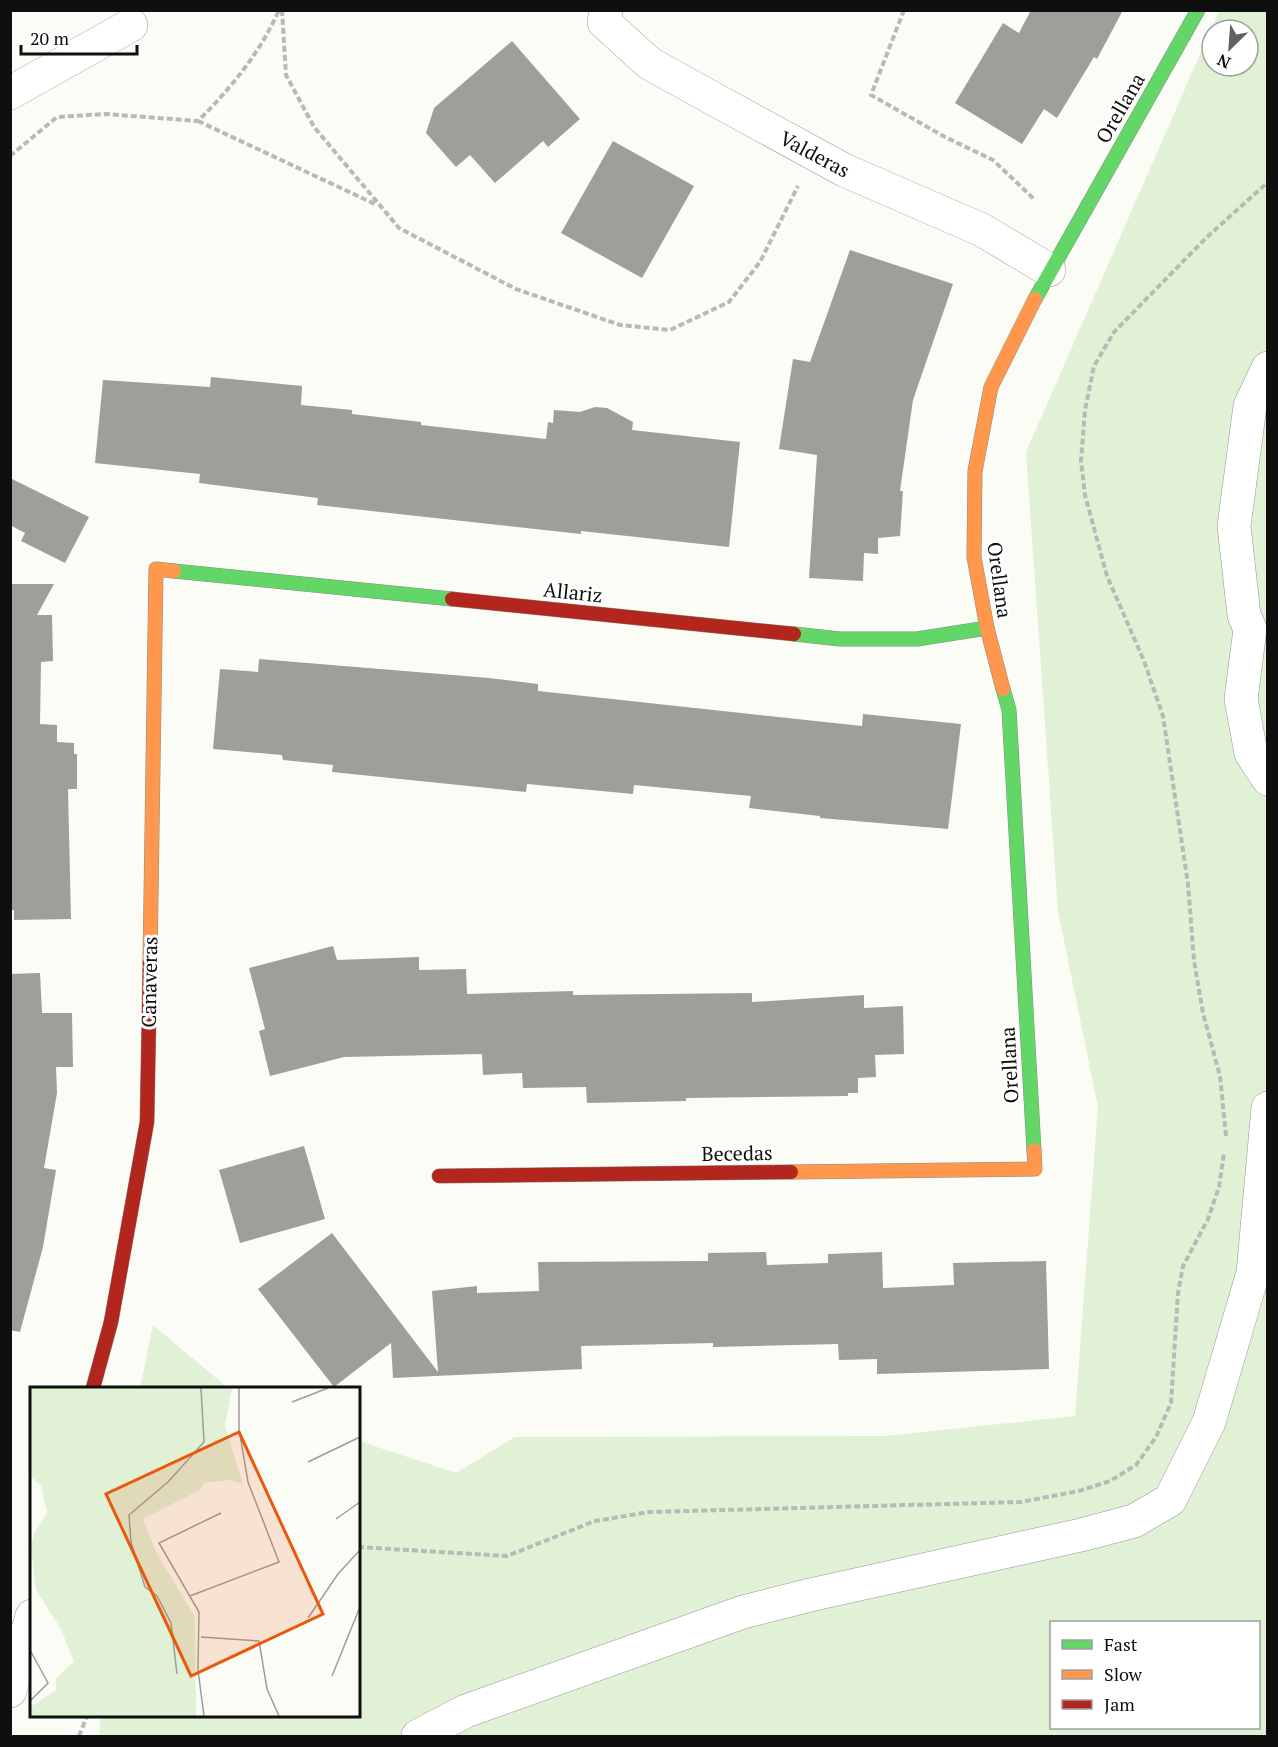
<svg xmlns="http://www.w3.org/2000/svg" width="1278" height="1747" font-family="'PT Serif',serif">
<rect width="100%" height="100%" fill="#fbfcf5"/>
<path fill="#e0f1d6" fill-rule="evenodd" d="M 1219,11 L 1267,11 L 1267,1736 L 99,1736 L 101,1716 L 358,1716 L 359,1441 L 456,1473 L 515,1437 L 886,1436 L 1075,1416 L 1098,1107 L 1058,911 L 1026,452 ZM 1212,30 L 1248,30 L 1248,66 L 1212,66 ZM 1052,1622 L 1258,1622 L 1258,1728 L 1052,1728 Z
M 153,1325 L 228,1388 L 140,1388 Z"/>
<path fill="#9f9e9a" d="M 1031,10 L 1123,10 L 1097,59 L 1094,57 L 1057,118 L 1044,109 L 1022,144 L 955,103 L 1003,23 L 1019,33 Z
M 512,41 L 580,119 L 548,147 L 543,141 L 495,183 L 470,155 L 456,167 L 426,133 L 434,108 Z
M 613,141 L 694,186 L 642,278 L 561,233 Z
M 850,250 L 953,284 L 913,400 L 900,491 L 903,491 L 900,536 L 878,538 L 878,554 L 864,553 L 863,581 L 809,578 L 817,455 L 779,449 L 793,359 L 810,362 Z
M 211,377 L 302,386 L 301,405 L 352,410 L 352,414 L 421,422 L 421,425 L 546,439 L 548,422 L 553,423 L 554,410 L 580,412 L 595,407 L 607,408 L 633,422 L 632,430 L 740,442 L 729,547 L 581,531 L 581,534 L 317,505 L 318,498 L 199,483 L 200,474 L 95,463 L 103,380 L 210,387 Z
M 10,478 L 89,517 L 65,563 L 21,541 L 25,533 L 10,525 Z
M 10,584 L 54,584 L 37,615 L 52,615 L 53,661 L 41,662 L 40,724 L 57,725 L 57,742 L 74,743 L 74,754 L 77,754 L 77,789 L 68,789 L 71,919 L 14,920 L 14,910 L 10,910 Z
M 259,659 L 489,678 L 538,684 L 538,691 L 862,726 L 863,714 L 961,724 L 948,829 L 820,818 L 820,816 L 749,808 L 751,796 L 634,785 L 633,794 L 527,784 L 526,792 L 332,772 L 333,765 L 283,760 L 282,755 L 213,749 L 220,669 L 258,672 Z
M 333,946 L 337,960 L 419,957 L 419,970 L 466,969 L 467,994 L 573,991 L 573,995 L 752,993 L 752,1002 L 864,995 L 864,1008 L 903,1006 L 904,1054 L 875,1055 L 876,1077 L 858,1078 L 858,1093 L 848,1093 L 848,1096 L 686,1098 L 686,1101 L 587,1103 L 586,1087 L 523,1088 L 522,1073 L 483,1075 L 482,1054 L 344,1057 L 270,1076 L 259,1031 L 265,1029 L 249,968 Z
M 40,973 L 42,1013 L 72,1013 L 73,1067 L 56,1067 L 57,1093 L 44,1168 L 56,1170 L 43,1247 L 20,1332 L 10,1330 L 10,974 Z
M 304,1146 L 325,1219 L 240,1243 L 219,1170 Z
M 332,1233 L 438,1372 L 432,1291 L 477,1286 L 477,1293 L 539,1291 L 538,1262 L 708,1261 L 708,1253 L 766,1252 L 767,1265 L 828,1263 L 828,1254 L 882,1252 L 883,1288 L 954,1285 L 953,1263 L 1046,1261 L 1049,1369 L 877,1374 L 877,1359 L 839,1360 L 838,1344 L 713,1347 L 713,1343 L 581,1346 L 582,1369 L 393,1378 L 391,1343 L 334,1387 L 258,1289 Z"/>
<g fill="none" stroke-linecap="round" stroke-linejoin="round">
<g stroke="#959693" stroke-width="34">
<path id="street" d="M 606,10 L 604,22 L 649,63 L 712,98 L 844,170 L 982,230 L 1049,270
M 10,93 L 131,25
M 1268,368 L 1250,406 L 1234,526 L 1244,615 L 1250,629 L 1241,699 L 1251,753 L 1268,779
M 10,1691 L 32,1616
M 418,1736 L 466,1711 L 743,1612 L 810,1595 L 1081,1535 L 1134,1521 L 1170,1500 L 1209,1422 L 1253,1273 L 1268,1108"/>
</g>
<g stroke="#8c8c89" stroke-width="15">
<path id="fast" d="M 1035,299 L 1198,10
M 174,571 L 452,599
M 794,634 L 840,639 L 917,639 L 987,628
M 1003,689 L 1009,710 L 1034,1150"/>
</g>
<g stroke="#8c8c89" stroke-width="15">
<path id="slow" d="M 1003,689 L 987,628 L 974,557 L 975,471 L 991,387 L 1035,299
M 150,962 L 156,569 L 174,571
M 791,1172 L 1035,1169 L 1034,1150"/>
</g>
<g stroke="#8c8c89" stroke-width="15">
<path id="jam" d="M 452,599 L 794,634
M 439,1176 L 791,1172
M 93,1388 L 111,1322 L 147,1122 L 150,962"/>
</g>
<path stroke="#b9b9b8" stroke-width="4" stroke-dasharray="6 3" stroke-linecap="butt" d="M 282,10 L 286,75 L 314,127 L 399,228 L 516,289 L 620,325 L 670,330 L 729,302 L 760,262 L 798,186
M 904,10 L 871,95 L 945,137 L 993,160 L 1034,199
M 198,121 L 377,205
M 10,156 L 57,117 L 106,114 L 198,121 C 231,88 260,53 279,10
M 1226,1136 L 1220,1076 L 1203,1013 L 1194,961 L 1188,884 L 1163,716 L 1144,661 L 1107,576 L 1085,495 L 1081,461 L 1085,410 L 1094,366 L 1114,332 L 1206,238 L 1268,182
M 358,1547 L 507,1556 L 595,1521 L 649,1512 L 1021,1502 L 1079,1491 L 1110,1481 L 1136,1465 L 1156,1437 L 1171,1403 L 1178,1293 L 1183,1266 L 1208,1219 L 1219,1187 L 1224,1153
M 79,1736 L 87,1716"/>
<use href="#street" stroke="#fefffe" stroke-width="33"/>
<use href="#fast" stroke="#63d668" stroke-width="14"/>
<use href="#slow" stroke="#ff974d" stroke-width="14"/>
<use href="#jam" stroke="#b3261e" stroke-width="14"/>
</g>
<g text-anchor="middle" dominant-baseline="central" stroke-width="6" stroke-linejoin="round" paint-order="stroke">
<g font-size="20" fill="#0f0f0f" stroke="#fff">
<text transform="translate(1120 108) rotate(-60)">Orellana</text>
<text transform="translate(815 154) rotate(28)">Valderas</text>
<text transform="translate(1000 580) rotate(82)">Orellana</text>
<text transform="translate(573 592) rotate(6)">Allariz</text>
<text transform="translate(149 982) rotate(-89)">Canaveras</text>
<text transform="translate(1009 1065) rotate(-93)">Orellana</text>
<text transform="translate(737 1153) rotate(-1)">Becedas</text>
</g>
</g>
<g transform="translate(30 1387)">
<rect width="330" height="330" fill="#fbfcf5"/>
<path d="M 0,1 L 202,1 L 195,39 L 213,97 L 199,93 L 175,96 L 170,103 L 113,132 L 126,165 L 165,230 L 166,329 L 0,329 L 0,320 L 26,303 L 26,291 L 44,275 L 31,242 L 6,203 L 1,160 L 4,147 L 17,125 L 11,99 L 0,89 Z" fill="#e0f1d6"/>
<path fill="none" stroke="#9d9d99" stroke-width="1.5" d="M 262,15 L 298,1M 278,75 L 330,50M 306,132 L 330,115M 160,209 L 249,175 L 218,95 L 209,42 L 209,1M 278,231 L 308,187 L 330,163M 171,250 L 229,254 L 237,302 L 249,329M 0,263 L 18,296 L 0,314M 147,287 L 141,236 L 127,209 L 115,200 L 101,155 L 99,128 L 138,95 L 174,55 L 171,1M 302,289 L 330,220M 174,329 L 168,283 L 169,225 L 129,156 L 191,126"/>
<path fill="#e8590c" fill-opacity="0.15" stroke="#e8590c" stroke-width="3" d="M 209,45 L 293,227 L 161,289 L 76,107 Z"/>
<rect width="330" height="330" fill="none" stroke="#0f0f0f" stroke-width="3"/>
</g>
<rect width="1278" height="1747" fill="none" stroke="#0f0f0f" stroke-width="24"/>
<rect x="1050" y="1621" width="210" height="108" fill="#ffffff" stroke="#9f9f9f" stroke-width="1.5"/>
<rect x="1062" y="1640" width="30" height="9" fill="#63d668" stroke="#9f9f9f" stroke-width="1.5"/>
<text x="1104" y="1651" font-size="18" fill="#0f0f0f">Fast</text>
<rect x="1062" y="1670" width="30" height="9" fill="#ff974d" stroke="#9f9f9f" stroke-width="1.5"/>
<text x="1104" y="1681" font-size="18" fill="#0f0f0f">Slow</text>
<rect x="1062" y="1700" width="30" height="9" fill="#b3261e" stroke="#9f9f9f" stroke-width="1.5"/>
<text x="1104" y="1711" font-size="18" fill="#0f0f0f">Jam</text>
<g transform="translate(1230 48) rotate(205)"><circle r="28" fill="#ffffff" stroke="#9f9f9f" stroke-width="1.5"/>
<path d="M0-4.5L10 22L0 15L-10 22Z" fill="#626260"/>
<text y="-9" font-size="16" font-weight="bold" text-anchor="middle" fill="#0f0f0f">N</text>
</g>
<path d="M21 45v9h116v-9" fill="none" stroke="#0f0f0f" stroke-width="3"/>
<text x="30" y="45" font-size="18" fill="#0f0f0f" stroke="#ffffff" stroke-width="4.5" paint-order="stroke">20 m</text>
</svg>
